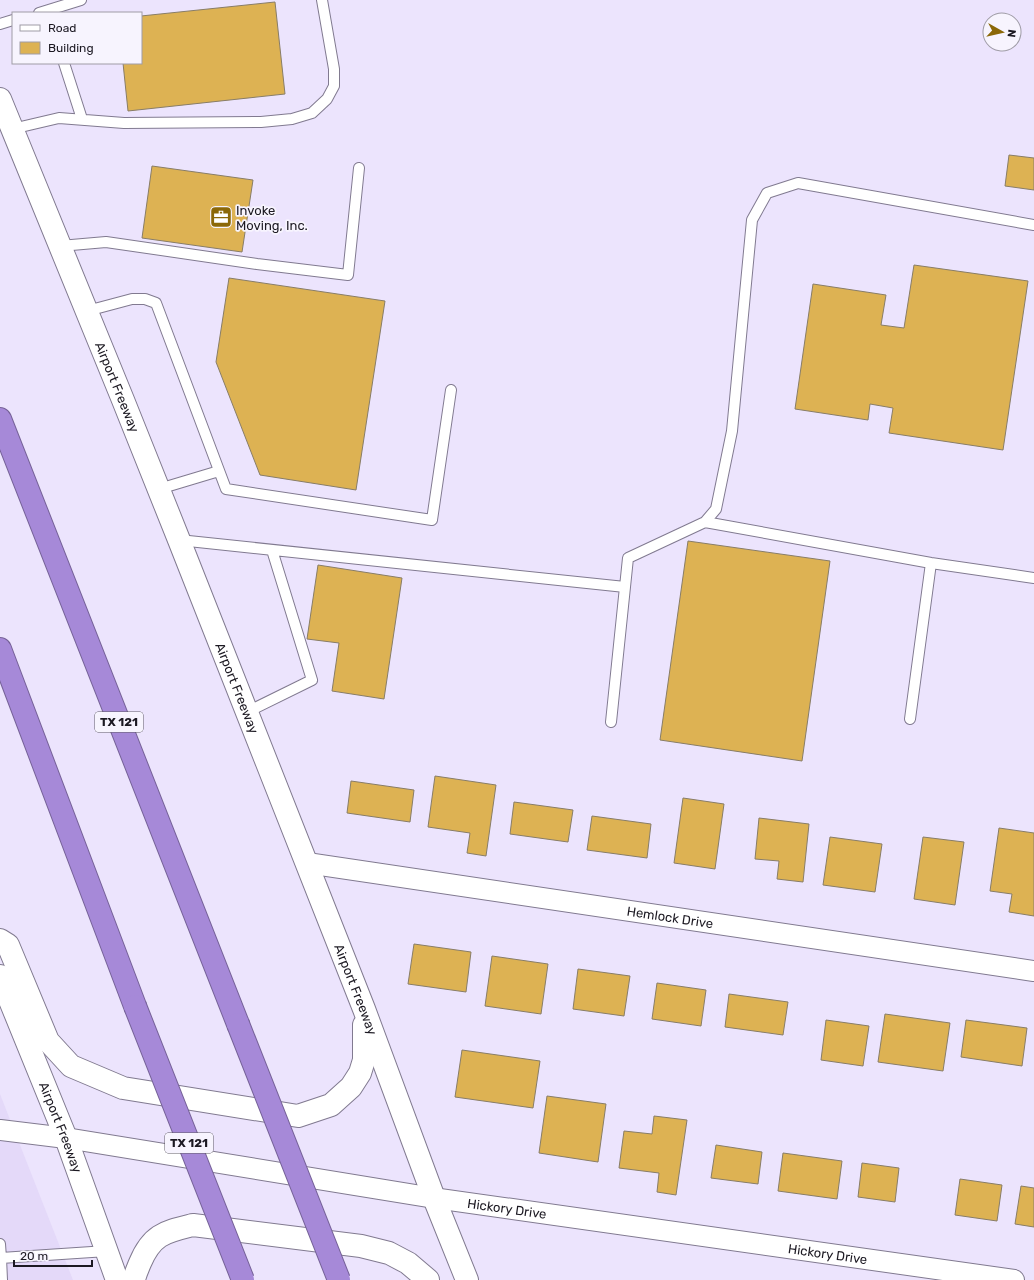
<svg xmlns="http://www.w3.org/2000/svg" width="1034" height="1280" font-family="Rubik,sans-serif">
<rect width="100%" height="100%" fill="#ece4fd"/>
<path fill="#e4d9f9" d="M 0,1094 L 73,1280 L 0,1280 Z"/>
<path fill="#ddb253" stroke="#887d67" d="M 275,2 L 285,94 L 128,111 L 123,63 L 141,63 L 141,16 Z
M 1009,155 L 1034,158 L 1034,190 L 1005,186 Z
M 152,166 L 253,180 L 242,252 L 142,238 Z
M 914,265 L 1028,281 L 1003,450 L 889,433 L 893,408 L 870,404 L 868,420 L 795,409 L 813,284 L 886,295 L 881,325 L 904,328 Z
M 229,278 L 385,301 L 356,490 L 260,475 L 216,362 Z
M 688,541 L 830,561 L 802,761 L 660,740 Z
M 318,565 L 402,578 L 384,699 L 332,691 L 339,643 L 307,639 Z
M 435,776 L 496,785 L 486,856 L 467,853 L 470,833 L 428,827 Z
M 351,781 L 414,790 L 410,822 L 347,813 Z
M 683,798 L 724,804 L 715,869 L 674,863 Z
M 514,802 L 573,810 L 568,842 L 510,834 Z
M 592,816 L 651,824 L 647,858 L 587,850 Z
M 759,818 L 809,824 L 803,882 L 777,879 L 779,861 L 755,859 Z
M 999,828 L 1034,833 L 1034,916 L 1009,912 L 1012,894 L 990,891 Z
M 830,837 L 882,844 L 875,892 L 823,885 Z
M 923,837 L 964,842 L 955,905 L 914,899 Z
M 414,944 L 471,952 L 466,992 L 408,984 Z
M 492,956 L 548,964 L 541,1014 L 485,1006 Z
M 578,969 L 630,976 L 624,1016 L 573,1009 Z
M 657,983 L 706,990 L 701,1026 L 652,1019 Z
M 729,994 L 788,1002 L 783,1035 L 725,1027 Z
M 885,1014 L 950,1023 L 943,1071 L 878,1062 Z
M 826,1020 L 869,1026 L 863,1066 L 821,1060 Z
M 966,1020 L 1027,1028 L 1022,1066 L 961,1057 Z
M 462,1050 L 540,1061 L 533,1108 L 455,1097 Z
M 547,1096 L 606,1104 L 598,1162 L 539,1153 Z
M 654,1116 L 687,1120 L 676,1195 L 657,1192 L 659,1173 L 619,1168 L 624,1131 L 652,1134 Z
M 716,1145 L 762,1152 L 758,1184 L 711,1178 Z
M 783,1153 L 842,1161 L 837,1199 L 778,1191 Z
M 862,1163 L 899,1168 L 895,1202 L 858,1197 Z
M 960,1179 L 1002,1185 L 997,1221 L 955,1215 Z
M 1021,1186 L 1034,1188 L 1034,1227 L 1015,1224 Z"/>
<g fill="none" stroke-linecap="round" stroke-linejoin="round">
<g stroke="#817a90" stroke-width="12">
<path id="lane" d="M 39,13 L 81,0
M 0,24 L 13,20
M 64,63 L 82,119
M 12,129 L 59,118 L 124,123 L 261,122 L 292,119 L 312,113 L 327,99 L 334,86 L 334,69 L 322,0
M 60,246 L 106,242 L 257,264 L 348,275 L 359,168
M 87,311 L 132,299 L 145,299 L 156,303 L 226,489 L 432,520 L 451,390
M 159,489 L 219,471
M 705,522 L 931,563 L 1034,578
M 179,540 L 625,587
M 247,712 L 312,680 L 272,550
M 910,719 L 931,563
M 611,722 L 628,558 L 705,522 L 716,509 L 732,431 L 752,220 L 767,193 L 798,183 L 1034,225
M 0,1244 L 1,1258
M 2,1280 L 1,1258 L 107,1251"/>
</g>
<g stroke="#817a90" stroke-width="22">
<g id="street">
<path id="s1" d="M 307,863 L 1034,971"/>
<path id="s2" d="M 0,1130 L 66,1138 L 434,1198 L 1014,1280"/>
</g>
</g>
<g stroke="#817a90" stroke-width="24">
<g id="secondary">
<path id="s3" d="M 0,99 L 123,400 L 179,540 L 364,1009 L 434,1198 L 467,1280"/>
<path d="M 0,940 L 8,945 L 48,1041 L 71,1066 L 123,1088 L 298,1116 L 331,1105 L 351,1087 L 360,1073 L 364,1060 L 364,1025"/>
<path id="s4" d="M 0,976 L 66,1138 L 117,1280"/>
<path d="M 134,1280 C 135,1274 138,1268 140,1263 C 152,1234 165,1232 193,1225 L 361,1246 L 389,1253 L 408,1263 L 428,1280"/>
</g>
</g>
<g stroke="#766298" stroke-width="24">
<path id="highway" d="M 0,419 L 238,1024
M 0,649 L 135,1006"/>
</g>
<use href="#lane" stroke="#fff" stroke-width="10"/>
<use href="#street" stroke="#fff" stroke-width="20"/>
<use href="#secondary" stroke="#fff" stroke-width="22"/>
<use href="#highway" stroke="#a689d8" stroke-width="22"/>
<g stroke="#766298" stroke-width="24" stroke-linecap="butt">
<path id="highway-bridge" d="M 135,1006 L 243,1280
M 238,1024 L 339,1280"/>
</g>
<use href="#highway-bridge" stroke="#a689d8" stroke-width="22"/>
</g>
<defs>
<g id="office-square" transform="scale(1.15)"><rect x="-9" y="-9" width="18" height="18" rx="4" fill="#8b6808" stroke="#f7f4fe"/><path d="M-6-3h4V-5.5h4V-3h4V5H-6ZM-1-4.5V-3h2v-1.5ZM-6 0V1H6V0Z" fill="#fff"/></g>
</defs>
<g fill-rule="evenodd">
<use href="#office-square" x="221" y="217"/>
</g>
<g text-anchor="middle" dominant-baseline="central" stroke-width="3.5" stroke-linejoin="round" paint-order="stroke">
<g fill="#f7f4fe" stroke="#5e5b64" stroke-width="1">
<rect x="95" y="712" width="48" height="20" rx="3"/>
<rect x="165" y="1133" width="48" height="20" rx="3"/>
</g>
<g font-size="12" font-weight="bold" fill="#1c1922">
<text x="119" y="722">TX 121</text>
<text x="189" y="1143">TX 121</text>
</g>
<g font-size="13" fill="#1c1922" stroke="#f7f4fe" text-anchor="start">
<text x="236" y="210">Invoke<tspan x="236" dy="15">Moving, Inc.</tspan></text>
</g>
<g font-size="13" fill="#1c1922" stroke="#f7f4fe">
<text stroke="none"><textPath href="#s3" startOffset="311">Airport Freeway</textPath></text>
<text stroke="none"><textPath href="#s3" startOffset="635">Airport Freeway</textPath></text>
<text stroke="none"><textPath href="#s1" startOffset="367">Hemlock Drive</textPath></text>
<text stroke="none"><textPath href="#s3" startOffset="959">Airport Freeway</textPath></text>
<text stroke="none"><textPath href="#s4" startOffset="163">Airport Freeway</textPath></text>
<text stroke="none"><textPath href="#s2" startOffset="513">Hickory Drive</textPath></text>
<text stroke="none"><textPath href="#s2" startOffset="837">Hickory Drive</textPath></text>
</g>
</g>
<rect x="12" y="12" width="130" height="52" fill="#f7f4fe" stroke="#9f9ca6"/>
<rect x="20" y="25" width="20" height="6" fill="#ffffff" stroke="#9f9ca6"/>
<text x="48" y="32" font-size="12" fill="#1c1922">Road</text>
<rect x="20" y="42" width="20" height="12" fill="#ddb253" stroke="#9f9ca6"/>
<text x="48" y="52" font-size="12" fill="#1c1922">Building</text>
<g transform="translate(1002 32) rotate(98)"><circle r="19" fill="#f7f4fe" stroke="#9f9ca6"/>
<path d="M0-3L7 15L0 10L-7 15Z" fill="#8b6808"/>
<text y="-6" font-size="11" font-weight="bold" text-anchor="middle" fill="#1c1922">N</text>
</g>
<path d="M14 1260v6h78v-6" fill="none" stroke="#1c1922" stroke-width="2"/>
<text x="20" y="1260" font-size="12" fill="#1c1922" stroke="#f7f4fe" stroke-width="3" paint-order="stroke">20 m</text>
</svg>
